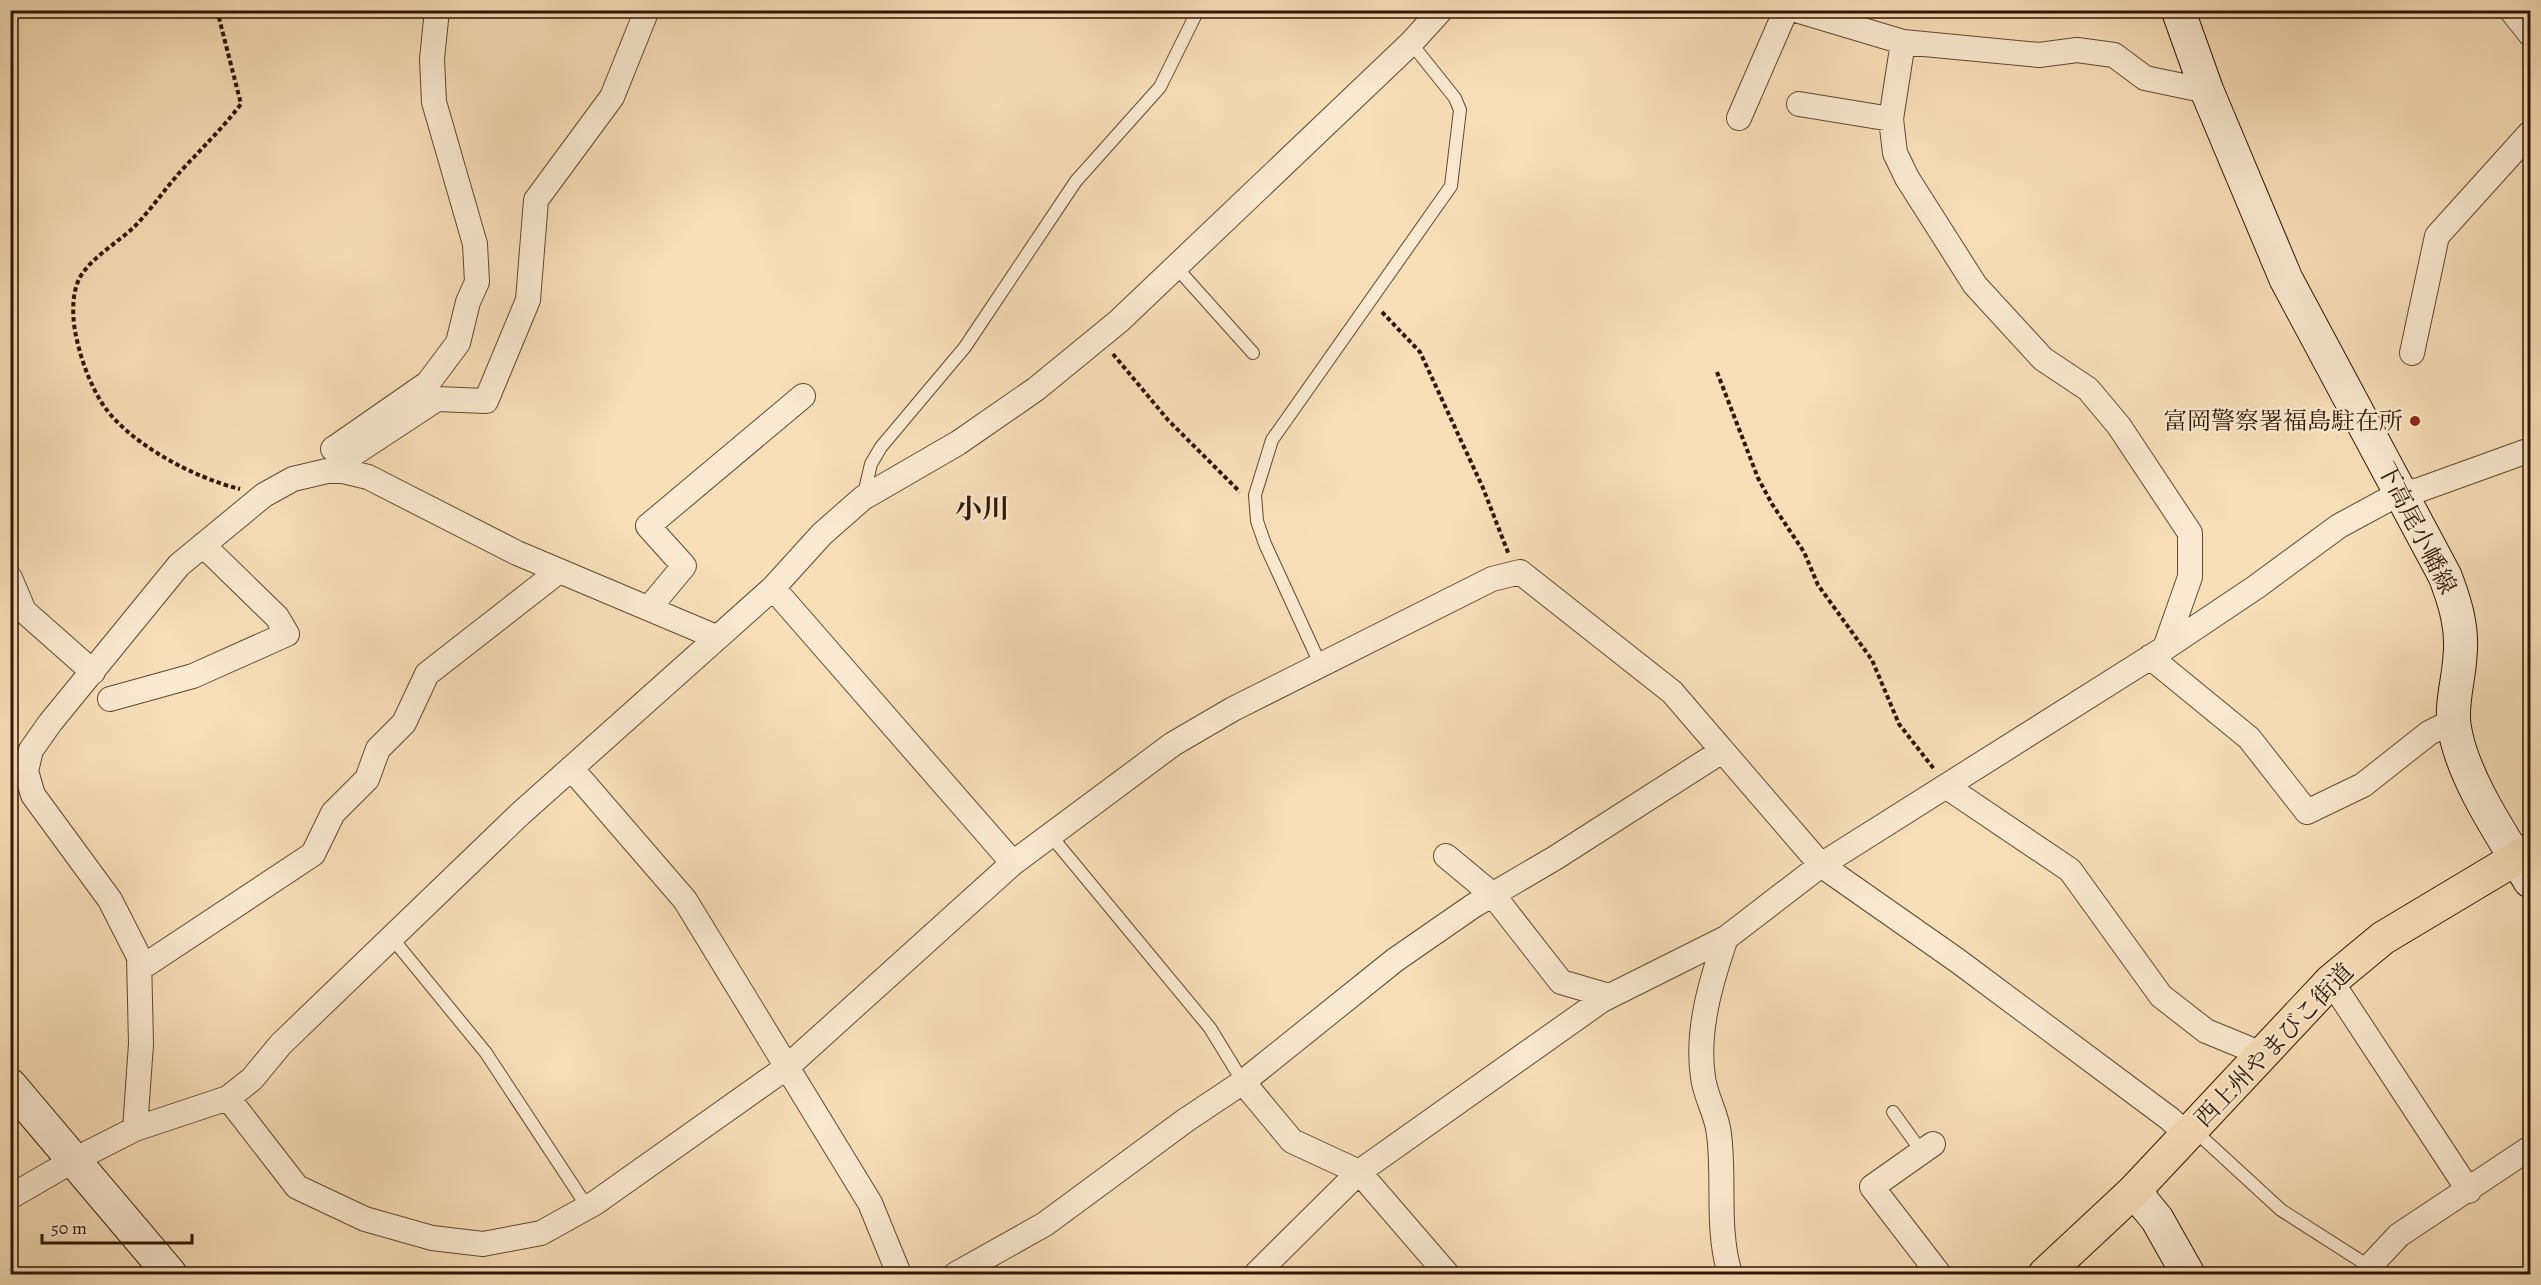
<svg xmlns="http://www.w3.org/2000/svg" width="2541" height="1285" font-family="Alegreya,'Noto Serif JP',serif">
<rect width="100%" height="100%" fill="#f8dfb8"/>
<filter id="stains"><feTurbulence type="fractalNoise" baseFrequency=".00333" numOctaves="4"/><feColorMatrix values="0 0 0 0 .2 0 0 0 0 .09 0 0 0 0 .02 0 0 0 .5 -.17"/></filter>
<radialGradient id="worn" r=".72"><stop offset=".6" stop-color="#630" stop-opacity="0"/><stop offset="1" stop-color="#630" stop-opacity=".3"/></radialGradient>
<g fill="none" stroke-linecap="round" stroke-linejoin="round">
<g stroke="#62482f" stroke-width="14">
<path id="lane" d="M 1175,266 L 1253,353
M 863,498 L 871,464 L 881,447 L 965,347 L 1076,181 L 1160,87 L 1198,10
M 1321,666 L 1265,544 L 1257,521 L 1255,495 L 1272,440 L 1451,186 L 1460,110 L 1455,98 L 1411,43
M 1051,836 L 1210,1028 L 1243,1082
M 392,938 L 486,1053 L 588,1208
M 1893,1112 L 1922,1152
M 2194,1130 L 2281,1210 L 2381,1274"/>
</g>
<g stroke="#62482f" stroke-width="26">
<path id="street" d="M 1796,10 L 1903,42 L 2039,55 L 2077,50 L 2114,55 L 2145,78 L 2207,91
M 2511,10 L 2530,34
M 1903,42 L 1891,119 L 1895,153 L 1907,178 L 1975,285 L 2043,359 L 2088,389 L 2119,426 L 2190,533 L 2190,577 L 2165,648
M 1799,104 L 1891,119
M 1739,118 L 1786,10
M 2412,353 L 2437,236 L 2530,133
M 334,448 L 355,453 L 437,399 L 486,401 L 528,300 L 536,200 L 612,97 L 647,10
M 333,449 L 428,383 L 458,343 L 468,302 L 477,282 L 475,244 L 434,102 L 432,59 L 437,10
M 10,578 L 24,611 L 93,672
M 773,588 L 1013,863
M 649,608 L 684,566 L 648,526 L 803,396
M 2150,657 L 2249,738 L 2307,812 L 2363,785 L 2429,733 L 2453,721
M 110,699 L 193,676 L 287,634 L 277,617 L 203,545
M 571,768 L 685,900 L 870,1203 L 899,1274
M 1947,787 L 2070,870 L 2161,996 L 2206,1031 L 2262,1054
M 1446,856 L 1493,895 L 1561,982 L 1609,996
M 1726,938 C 1711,981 1696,1031 1703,1077 C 1705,1096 1717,1114 1719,1134 C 1725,1181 1716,1228 1730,1274
M 141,968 L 313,854 L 333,813 L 367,779 L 378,749 L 404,723 L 427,674 L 559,571
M 2331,981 L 2469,1191
M 1243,1082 L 1292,1141 L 1359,1172 L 1447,1274
M 228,1098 L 297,1187 L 365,1219 L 432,1238 L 483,1244 L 541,1233 L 595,1203 L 787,1067 L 1013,863 L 1173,744 L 1233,709 L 1492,579 L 1520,572 L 1672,692 L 1821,865 L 1958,961 L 2170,1119 L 2187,1135
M 135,1129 L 141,1044 L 139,957 L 110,900 L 33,795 L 26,771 L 31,750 L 50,723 L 179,565 L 264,495 L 293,479 L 327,471 L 343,471 L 368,477 L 517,553 L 716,637
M 1933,1144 L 1872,1187 L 1939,1274
M 10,1197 L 74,1160 L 135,1129 L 228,1098 L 252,1079 L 281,1044 L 520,814 L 773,588 L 822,534 L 863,498 L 958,443 L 1036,389 L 1119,321 L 1411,43 L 1441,10
M 2370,1266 L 2399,1235 L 2530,1148
M 956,1274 L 1045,1224 L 1186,1120 L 1243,1082 L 1395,960 L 1473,906 L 1555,858 L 1722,751
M 1256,1274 L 1359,1172 L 1602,1000 L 1726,938 L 1821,865 L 2165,648 L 2256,587 L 2339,526 L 2400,493 L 2419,490 L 2530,450"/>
</g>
<g stroke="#301501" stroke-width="35">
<path id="secondary" d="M 2178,10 L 2207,91 L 2286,279 L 2445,576 C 2455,602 2463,628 2460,656 C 2459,678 2451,703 2454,725 C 2461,776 2503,837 2530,881
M 10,1085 L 170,1274
M 2134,1191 L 2157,1219 L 2188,1274"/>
</g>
<g stroke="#301501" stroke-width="35">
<path id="highway" d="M 2045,1274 L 2134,1191 L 2331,981 L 2383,938 L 2530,850"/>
</g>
<path stroke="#301501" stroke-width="4" stroke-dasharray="4.5 3" stroke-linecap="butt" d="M 217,10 L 241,104 C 222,129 201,149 180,172 C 165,189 152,208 136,225 C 120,241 95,255 82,274 C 71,290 72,317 76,336 C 81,359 88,379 100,400 C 125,442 194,478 240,489
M 1382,312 L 1420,352 L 1483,488 L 1509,555
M 1113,354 L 1168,420 L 1240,492
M 1717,372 L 1758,478 L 1772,504 L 1804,552 L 1818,585 L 1872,660 L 1899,724 L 1934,769"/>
<use href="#lane" stroke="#faead1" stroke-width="12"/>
<use href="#street" stroke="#faead1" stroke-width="24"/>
<use href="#secondary" stroke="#faead1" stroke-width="33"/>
<use href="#highway" stroke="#f8dfb8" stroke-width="33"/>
</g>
<circle fill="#8f2418" stroke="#faead1" stroke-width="2" cx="2415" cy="421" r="6"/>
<g text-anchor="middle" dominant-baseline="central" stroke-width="4.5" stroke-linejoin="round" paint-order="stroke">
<g font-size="24" fill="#301501" stroke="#faead1" text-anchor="end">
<text x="2403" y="421">富岡警察署福島駐在所</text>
</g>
<g font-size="24" fill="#301501" stroke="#faead1">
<text transform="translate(2417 528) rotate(63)">下高尾小幡線</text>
<text transform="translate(2274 1045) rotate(-46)">西上州やまびこ街道</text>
</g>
<g font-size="27" font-weight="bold" fill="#301501" stroke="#faead1">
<text x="982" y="509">小川</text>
</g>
</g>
<rect width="2541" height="1285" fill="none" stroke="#f8dfb8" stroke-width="36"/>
<rect x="12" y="12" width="2517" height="1261" fill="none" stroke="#301501" stroke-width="3"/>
<rect x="18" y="18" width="2505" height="1249" fill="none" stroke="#301501" stroke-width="1.5"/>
<path d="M42 1234v9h150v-9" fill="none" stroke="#301501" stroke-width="3"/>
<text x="51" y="1234" font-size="18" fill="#301501" stroke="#faead1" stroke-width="4.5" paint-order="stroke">50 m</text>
<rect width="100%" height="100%" filter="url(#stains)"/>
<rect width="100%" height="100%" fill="url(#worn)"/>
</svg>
